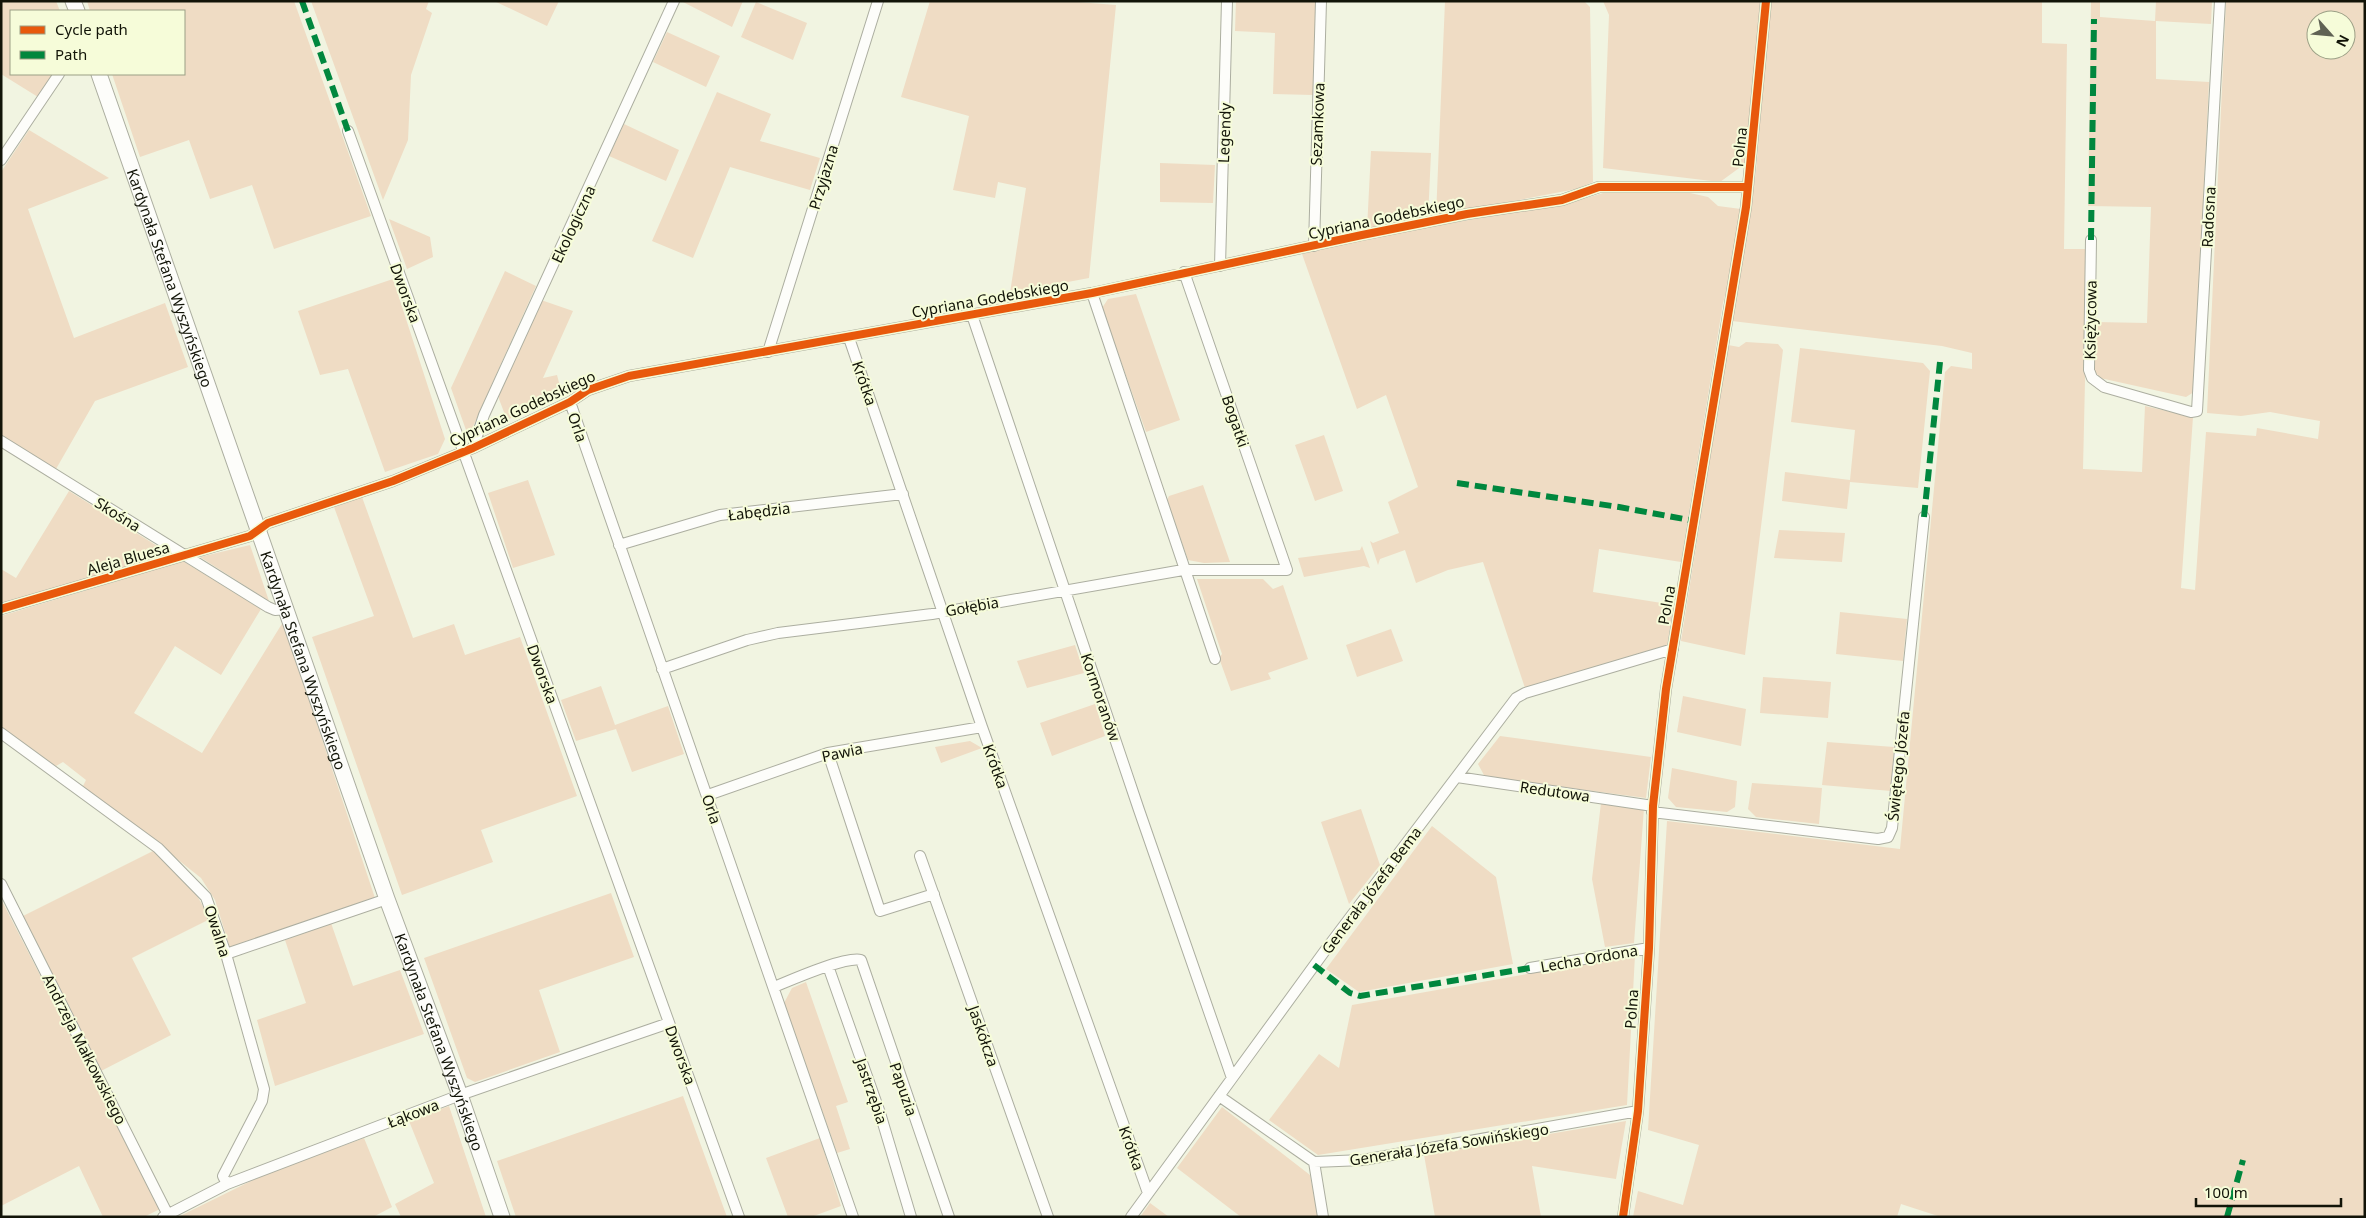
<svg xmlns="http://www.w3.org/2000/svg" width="2366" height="1218" font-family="'Noto Sans',sans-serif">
<rect width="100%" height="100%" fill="#f1f4e1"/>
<path fill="#efdcc4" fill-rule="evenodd" d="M 1,1 L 56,1 L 60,11 L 11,11 L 11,74 L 54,74 L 38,97 L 1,74 Z
M 87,1 L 294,1 L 371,216 L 274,249 L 252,185 L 210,199 L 189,140 L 140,157 L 112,74 L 184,74 L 184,11 L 90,11 Z
M 311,1 L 429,1 L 426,9 L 432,13 L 411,75 L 408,140 L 383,200 Z
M 494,1 L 559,1 L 547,26 Z
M 681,1 L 743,1 L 732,27 Z
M 930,1 L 1065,1 L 1116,5 L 1089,278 L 1010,293 L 1026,188 L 998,182 L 995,198 L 953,190 L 969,116 L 901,97 Z
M 1236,1 L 1316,1 L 1313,95 L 1273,94 L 1275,33 L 1235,31 Z
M 1445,1 L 1584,1 L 1590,7 L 1593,182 L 1576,189 L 1436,216 Z
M 1603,1 L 1763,1 L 1746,163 L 1720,182 L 1603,168 L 1609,15 Z
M 1770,1 L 2042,1 L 2042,43 L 2067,44 L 2064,249 L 2088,249 L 2083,469 L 2142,472 L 2145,406 L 2193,417 L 2181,588 L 2195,590 L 2206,432 L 2256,436 L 2257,428 L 2318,439 L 2320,421 L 2270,412 L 2241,416 L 2207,413 L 2226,1 L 2365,1 L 2365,1217 L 1941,1217 L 1901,1204 L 1897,1217 L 1633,1217 L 1638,1191 L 1683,1205 L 1699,1145 L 1648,1130 L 1667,821 L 1900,849 L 1945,372 L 1951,366 L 1972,369 L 1972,353 L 1942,346 L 1732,321 L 1756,171 ZM 2316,20 L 2346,20 L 2346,50 L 2316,50 Z
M 2091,1 L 2100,1 L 2100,17 L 2155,21 L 2156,1 L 2212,1 L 2211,24 L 2156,21 L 2156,79 L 2209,82 L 2194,392 L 2186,397 L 2100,378 L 2094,371 L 2095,322 L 2147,323 L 2151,207 L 2088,206 Z
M 756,2 L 807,23 L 793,60 L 741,37 Z
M 667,32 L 720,56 L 706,87 L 653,62 Z
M 717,92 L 771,114 L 760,141 L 820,158 L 810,190 L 730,167 L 693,258 L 652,241 Z
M 624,124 L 679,150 L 666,181 L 609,156 Z
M 29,130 L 109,178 L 28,209 L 74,338 L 165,303 L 188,367 L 95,401 L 56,469 L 1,436 L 1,172 Z
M 1371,151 L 1431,153 L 1428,218 L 1367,229 Z
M 1160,163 L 1215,165 L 1213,203 L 1160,202 Z
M 1603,193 L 1690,193 L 1708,197 L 1718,206 L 1741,209 L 1732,270 L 1723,303 L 1681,562 L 1599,549 L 1593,592 L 1674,605 L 1667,645 L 1525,688 L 1483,562 L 1448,570 L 1416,583 L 1405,550 L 1380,559 L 1378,565 L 1370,541 L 1373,543 L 1399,533 L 1388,502 L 1418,487 L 1386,395 L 1357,409 L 1302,254 L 1368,238 L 1580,200 Z
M 389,219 L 430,237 L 433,257 L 407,269 Z
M 505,271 L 536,286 L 471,431 L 466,430 L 451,388 Z
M 393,279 L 445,439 L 438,454 L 385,472 L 348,369 L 320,375 L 298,311 Z
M 1136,294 L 1180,420 L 1146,432 L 1102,308 L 1108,299 Z
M 541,300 L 573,311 L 543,378 L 557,375 L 562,394 L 507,420 L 499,399 L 499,390 Z
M 1746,342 L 1778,344 L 1783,350 L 1745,655 L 1681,641 L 1728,345 L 1739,347 Z
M 1800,348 L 1923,363 L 1930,371 L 1918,488 L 1850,482 L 1847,509 L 1782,501 L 1785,472 L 1850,480 L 1855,430 L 1791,422 Z
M 1324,435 L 1343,491 L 1315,501 L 1295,445 Z
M 528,480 L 555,555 L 513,568 L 488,493 Z
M 1203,485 L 1230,562 L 1204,563 L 1188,560 L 1167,500 L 1169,496 Z
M 69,491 L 162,549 L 156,559 L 1,604 L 1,569 L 16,578 Z
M 362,497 L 413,638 L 454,624 L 465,655 L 520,637 L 577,796 L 481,830 L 493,862 L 402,895 L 312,637 L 374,616 L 334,507 Z
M 1779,530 L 1845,533 L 1842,562 L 1774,558 Z
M 250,545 L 269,601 L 200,557 Z
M 1362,546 L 1370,568 L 1364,566 L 1304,577 L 1298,558 L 1360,550 Z
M 183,561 L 261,609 L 221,675 L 175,646 L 134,713 L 202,753 L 283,622 L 375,898 L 230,948 L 215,900 L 201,878 L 133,824 L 82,788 L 86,780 L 63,762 L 56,766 L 1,728 L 1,616 Z
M 1197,579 L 1263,579 L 1273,589 L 1283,585 L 1308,659 L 1268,673 L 1271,679 L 1231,691 L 1219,658 L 1222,654 Z
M 1840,612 L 1907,619 L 1903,661 L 1836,654 Z
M 1391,629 L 1403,661 L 1357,677 L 1346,645 Z
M 1075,645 L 1084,673 L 1027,688 L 1017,661 Z
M 1763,677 L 1831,682 L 1828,718 L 1760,713 Z
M 601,686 L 615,725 L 668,706 L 684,754 L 632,772 L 616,729 L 576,741 L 561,700 Z
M 1683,696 L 1746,709 L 1741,746 L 1677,732 Z
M 1095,704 L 1105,736 L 1052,756 L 1040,723 Z
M 1500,736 L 1651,757 L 1646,798 L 1485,777 L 1478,764 Z
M 970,741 L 982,748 L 941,763 L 935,747 Z
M 1827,742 L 1894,747 L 1891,791 L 1822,785 Z
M 1672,768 L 1737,781 L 1735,807 L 1727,812 L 1676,807 L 1668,798 Z
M 1752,783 L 1822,788 L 1819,824 L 1756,817 L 1748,809 Z
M 1601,803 L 1644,808 L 1634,943 L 1605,947 L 1592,879 Z
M 1361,809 L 1380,865 L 1349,904 L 1321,822 Z
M 1432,826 L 1496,877 L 1513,964 L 1359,992 L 1326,969 Z
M 153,851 C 176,871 200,890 208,920 L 132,958 L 171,1035 L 101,1071 L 23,916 Z
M 611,893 L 634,957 L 539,990 L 560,1052 L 475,1082 L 467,1078 L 424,958 Z
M 1,899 L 160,1209 L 144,1217 L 103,1217 L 79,1166 L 1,1206 Z
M 331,923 L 353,986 L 400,970 L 424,1034 L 275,1086 L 257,1020 L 306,1003 L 285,940 Z
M 1635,955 L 1627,1105 L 1318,1155 L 1269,1120 L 1319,1054 L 1339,1068 L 1352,1005 Z
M 806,982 L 848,1102 L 836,1106 L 850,1149 L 837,1153 L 784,1003 L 792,988 Z
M 683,1096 L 727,1217 L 516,1217 L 497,1161 Z
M 449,1106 L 486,1217 L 401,1217 L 395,1204 L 434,1183 L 409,1121 Z
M 1222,1107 L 1310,1175 L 1318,1217 L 1241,1217 L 1177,1168 Z
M 1626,1121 L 1616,1179 L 1532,1166 L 1541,1217 L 1435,1217 L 1424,1155 Z
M 364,1138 L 392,1207 L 373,1217 L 178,1217 L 261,1176 Z
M 820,1138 L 841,1206 L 811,1217 L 788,1217 L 766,1158 Z
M 1150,1203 L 1169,1217 L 1140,1217 Z"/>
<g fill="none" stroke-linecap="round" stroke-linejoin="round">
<g stroke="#acaea0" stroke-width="12">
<path id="minor" d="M 348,131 L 739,1217
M 1,160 L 59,74
M 2091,240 L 2089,370 L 2092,378 L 2104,387 L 2191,412 L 2197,411 L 2220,1
M 1314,246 L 1321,1
M 1220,266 L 1227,1
M 1092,293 L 1215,659
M 972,315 L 1139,810 L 1232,1078
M 849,338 L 982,727 L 1148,1193
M 768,352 L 878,1
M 570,402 L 853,1217
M 1,441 L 268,607 L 275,610 L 288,609
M 473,448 L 484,415 L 674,1
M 619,545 L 720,515 L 903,494
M 1,609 L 250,536 L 268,523 L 393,481 L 473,448 L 570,402 L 588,390 L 629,376 L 1092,293 L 1362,235 L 1467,214 L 1562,200 L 1599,187 L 1748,187
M 662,669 L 747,640 L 778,633 L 932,614 L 1183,570 L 1287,570 L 1184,272
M 1,733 L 158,848 L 206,897 L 226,954 L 264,1089 L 262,1101 L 223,1176 L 227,1184
M 828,753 L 880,911 L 934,894
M 1457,777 L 1653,806
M 708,795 L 828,753 L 982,727
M 1652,812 L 1878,839 L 1888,837 L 1892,828 L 1924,517
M 920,856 L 1048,1217
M 1,884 L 168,1215
M 226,954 L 387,899
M 828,966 L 880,1113 L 911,1217
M 1530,968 L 1649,948
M 774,987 C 791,980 845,956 861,960 L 949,1217
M 1219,1096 L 1314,1162 L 1363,1160 L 1638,1111
M 1314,1162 L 1323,1217
M 163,1217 L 227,1184 L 460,1095 L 669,1023
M 1131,1217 L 1324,952 L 1516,698 L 1525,693 L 1673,649
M 1623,1217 L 1638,1111 L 1649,948 L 1653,806 L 1666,689 L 1746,207 L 1766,1"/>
</g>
<g stroke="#acaea0" stroke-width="17">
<g id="secondary">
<path d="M 73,1 L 77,11"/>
<path id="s1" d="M 99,74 L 387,899 L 460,1095 L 502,1217"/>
</g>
</g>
<use href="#minor" stroke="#fdfdfa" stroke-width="10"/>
<use href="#secondary" stroke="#fdfdfa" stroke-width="15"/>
<path stroke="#00873e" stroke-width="6" stroke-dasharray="12 6" stroke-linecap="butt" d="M 302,1 L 348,131
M 2091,240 L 2094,19
M 1457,483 L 1619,507 L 1695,521
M 1924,517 L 1940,362
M 1314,965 L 1350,993 L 1360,996 L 1530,968
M 2227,1217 L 2243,1160"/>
<g stroke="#f6fcd9" stroke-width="11">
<path id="cycleway" d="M 1,609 L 250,536 L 268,523 L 393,481 L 473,448 L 570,402 L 588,390 L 629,376 L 1092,293 L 1362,235 L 1467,214 L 1562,200 L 1599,187 L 1748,187
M 1623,1217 L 1638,1111 L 1649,948 L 1653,806 L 1666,689 L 1746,207 L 1766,1"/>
</g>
<use href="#cycleway" stroke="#e8590c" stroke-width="8"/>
</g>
<g text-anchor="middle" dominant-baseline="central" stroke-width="4" stroke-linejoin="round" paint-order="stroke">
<g font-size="15" fill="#121408" stroke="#f6fcd9">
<text transform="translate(1317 124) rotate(-88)">Sezamkowa</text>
<text transform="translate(1224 133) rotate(-88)">Legendy</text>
<text transform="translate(1739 147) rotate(-84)">Polna</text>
<text transform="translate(823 177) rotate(-73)">Przyjazna</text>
<text transform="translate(1386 217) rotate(-12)">Cypriana Godebskiego</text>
<text transform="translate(2208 217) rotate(-87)">Radosna</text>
<text transform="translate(573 224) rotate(-65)">Ekologiczna</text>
<text stroke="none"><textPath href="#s1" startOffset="216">Kardynała Stefana Wyszyńskiego</textPath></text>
<text transform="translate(406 293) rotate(70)">Dworska</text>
<text transform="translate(990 298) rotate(-10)">Cypriana Godebskiego</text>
<text transform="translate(2090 320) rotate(-89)">Księżycowa</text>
<text transform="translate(865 383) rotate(71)">Krótka</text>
<text transform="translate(522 408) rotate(-25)">Cypriana Godebskiego</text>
<text transform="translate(1236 421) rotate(71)">Bogatki</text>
<text transform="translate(578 427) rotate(71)">Orla</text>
<text transform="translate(759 511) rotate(-7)">Łabędzia</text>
<text transform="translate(118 514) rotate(32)">Skośna</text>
<text transform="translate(128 558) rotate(-16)">Aleja Bluesa</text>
<text transform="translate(1666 605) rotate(-80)">Polna</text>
<text transform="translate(972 606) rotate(-10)">Gołębia</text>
<text stroke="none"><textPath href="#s1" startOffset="621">Kardynała Stefana Wyszyńskiego</textPath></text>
<text transform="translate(543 674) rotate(70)">Dworska</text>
<text transform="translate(1101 697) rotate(71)">Kormoranów</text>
<text transform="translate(842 752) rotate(-12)">Pawia</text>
<text transform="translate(996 766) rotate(70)">Krótka</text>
<text transform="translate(1898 766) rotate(-84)">Świętego Józefa</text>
<text transform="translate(1555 791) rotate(8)">Redutowa</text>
<text transform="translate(712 809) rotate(71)">Orla</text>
<text transform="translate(1371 890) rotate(-53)">Generała Józefa Bema</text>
<text transform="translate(218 931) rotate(72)">Owalna</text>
<text transform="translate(1589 958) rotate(-10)">Lecha Ordona</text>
<text transform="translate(1631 1009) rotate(-86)">Polna</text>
<text transform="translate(984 1036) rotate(71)">Jaskółcza</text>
<text stroke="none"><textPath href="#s1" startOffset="1026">Kardynała Stefana Wyszyńskiego</textPath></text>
<text transform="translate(85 1049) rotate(63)">Andrzeja Małkowskiego</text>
<text transform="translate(681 1055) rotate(70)">Dworska</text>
<text transform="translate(904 1089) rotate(71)">Papuzia</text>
<text transform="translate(872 1091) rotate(71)">Jastrzębia</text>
<text transform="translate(413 1113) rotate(-21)">Łąkowa</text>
<text transform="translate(1449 1144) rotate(-9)">Generała Józefa Sowińskiego</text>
<text transform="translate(1132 1148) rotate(70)">Krótka</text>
</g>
</g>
<rect width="2366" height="1218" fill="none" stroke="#121408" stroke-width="5"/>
<rect x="10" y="10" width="175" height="65" fill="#f6fcd9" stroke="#9b9f85"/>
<rect x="20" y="26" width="25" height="8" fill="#e8590c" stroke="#9b9f85"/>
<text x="55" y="35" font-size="15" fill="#121408">Cycle path</text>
<rect x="20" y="51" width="25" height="8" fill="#00873e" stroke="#9b9f85"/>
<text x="55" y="60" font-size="15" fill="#121408">Path</text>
<g transform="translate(2331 35) rotate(117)"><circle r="24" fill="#f6fcd9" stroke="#9b9f85"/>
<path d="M0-4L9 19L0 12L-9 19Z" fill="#606254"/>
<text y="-8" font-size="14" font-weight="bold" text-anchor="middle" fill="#121408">N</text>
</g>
<path d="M2196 1198v8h145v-8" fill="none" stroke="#121408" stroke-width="2.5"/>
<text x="2204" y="1198" font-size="15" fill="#121408" stroke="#f6fcd9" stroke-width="4" paint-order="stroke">100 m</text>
</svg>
